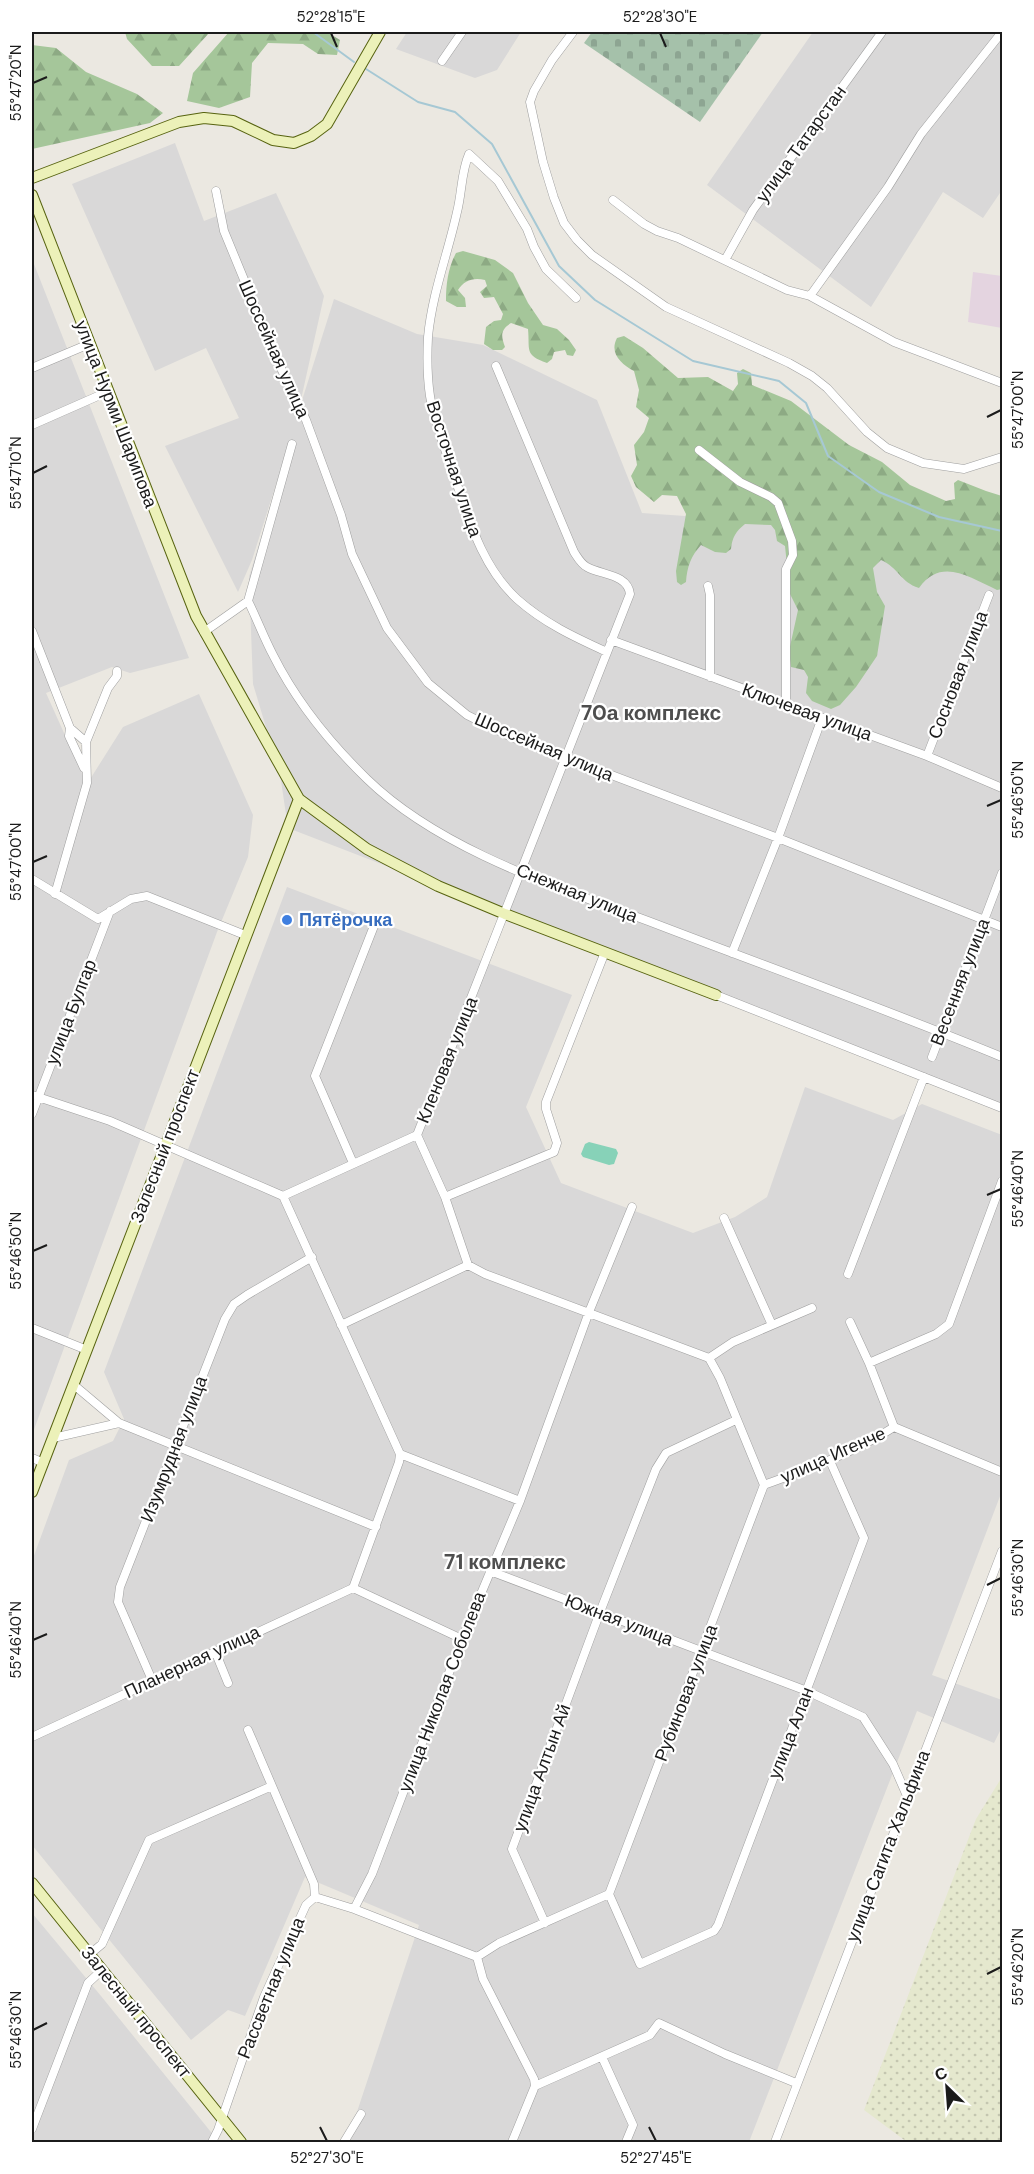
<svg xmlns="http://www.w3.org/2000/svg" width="1034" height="2174" font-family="'DM Sans',sans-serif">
<defs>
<pattern id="farmland-dots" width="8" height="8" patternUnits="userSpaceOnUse" patternTransform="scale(1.5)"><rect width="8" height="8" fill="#e5e8ce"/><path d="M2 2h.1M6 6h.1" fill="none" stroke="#c4c6b0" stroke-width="1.8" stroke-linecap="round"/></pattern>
<pattern id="forest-firs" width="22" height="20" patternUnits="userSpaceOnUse" patternTransform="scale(1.5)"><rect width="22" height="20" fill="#a5c69a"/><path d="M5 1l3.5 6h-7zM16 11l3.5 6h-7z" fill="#8daa84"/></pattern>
<pattern id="cemetery-stones" width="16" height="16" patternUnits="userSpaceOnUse" patternTransform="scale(1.5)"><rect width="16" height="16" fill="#a5c1aa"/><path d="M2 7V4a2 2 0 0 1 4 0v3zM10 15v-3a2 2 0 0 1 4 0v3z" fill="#8da592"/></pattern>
</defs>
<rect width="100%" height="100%" fill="#ebe8e1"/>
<path fill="#d9d8d8" d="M 407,32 L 521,32 L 497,70 L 475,78 L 396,49 Z
M 813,32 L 1002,32 L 1002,190 L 983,218 L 943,192 L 871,307 L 707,185 Z
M 175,143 L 204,221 L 276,193 L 324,296 L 298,413 L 334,299 L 417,334 L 483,345 L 597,400 L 642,513 L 771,522 L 1002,560 L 1002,1104 L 288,828 L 280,774 L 253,684 L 249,577 L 291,437 L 252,560 L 238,592 L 165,446 L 239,418 L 206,348 L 155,371 L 72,184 Z
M 32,259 L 189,658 L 130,673 L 112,667 L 46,693 L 87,784 L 123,727 L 199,694 L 253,815 L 248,857 L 217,932 L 32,1435 Z
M 287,887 L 572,995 L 526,1107 L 561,1183 L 693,1233 L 735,1217 L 767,1197 L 805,1087 L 893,1120 L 922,1104 L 1002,1135 L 1002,1491 L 932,1675 L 1002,1700 L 1002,1727 L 994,1743 L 917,1711 L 749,2142 L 347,2142 L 419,1925 L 305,1877 L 245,2016 L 228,2010 L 191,2040 L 32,1845 L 32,1561 L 69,1460 L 113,1441 L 124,1419 L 104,1372 Z
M 32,1913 L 101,1996 L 219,2142 L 32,2142 Z"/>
<path fill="#e4d4e0" d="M 973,272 L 1002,276 L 1002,328 L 968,322 Z"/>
<path fill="url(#farmland-dots)" d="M 1002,1777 L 1002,2142 L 907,2142 L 864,2110 L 976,1819 Z"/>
<path fill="url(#forest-firs)" d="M 125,32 L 210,32 L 179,66 L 152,66 L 127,39 Z
M 229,32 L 327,32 L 340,40 L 337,55 L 318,54 L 303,44 L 268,43 L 252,63 L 250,97 L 219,108 L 187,101 L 193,73 Z
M 32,45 L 56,48 L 86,72 L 137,94 L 163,113 L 150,123 L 32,149 Z
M 463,251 L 495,260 L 513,273 L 528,303 L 543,325 L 557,329 L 569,340 L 576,350 L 573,356 L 567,355 L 565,350 L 554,352 L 552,359 L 547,363 C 524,355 530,350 528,329 L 511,323 C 500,330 501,336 505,347 L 502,350 L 493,350 L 484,344 L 486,327 L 494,321 L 501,320 L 503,314 L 494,297 L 484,298 L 480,292 L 487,286 L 485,280 C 474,277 464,280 458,290 L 465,298 L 466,307 L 457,307 L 446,301 C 446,284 448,268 456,253 Z
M 624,336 L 643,348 L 678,378 L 708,377 L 733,391 L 738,384 L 737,373 L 743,369 L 751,373 L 752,385 L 791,401 L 849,445 L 882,462 L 910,485 L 946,501 L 955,499 L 954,483 L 958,480 L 986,491 L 1002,496 L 1002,589 L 997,590 C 969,577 941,557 919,588 C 900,582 899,568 881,560 L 873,568 L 877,592 L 885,606 L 877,656 L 856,687 L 840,705 L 831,709 L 812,701 L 806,693 L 808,677 L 804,670 L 791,667 L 789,651 L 798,610 L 790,594 L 785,546 L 777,541 L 775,530 L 771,525 L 745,524 C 736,531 732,538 731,549 L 726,553 L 715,552 L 701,545 C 691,556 687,567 686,582 L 681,585 L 677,582 L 676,571 L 686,514 L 677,496 L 662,495 L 654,502 L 636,487 L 631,476 L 637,465 L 634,445 L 644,432 L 649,418 L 636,407 L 639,390 L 634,371 C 621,364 609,353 617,338 Z"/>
<path fill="url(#cemetery-stones)" d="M 592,32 L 763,32 L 700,122 L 584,43 Z"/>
<path fill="#87d2b8" d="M 589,1142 L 616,1149 L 618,1153 L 614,1164 L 609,1165 L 583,1157 L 581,1154 L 585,1144 Z"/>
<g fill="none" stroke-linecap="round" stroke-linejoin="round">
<path stroke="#a6c8d4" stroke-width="2" d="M 313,32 L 354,62
M 366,69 L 418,102 L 455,112 L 492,144 L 559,266 L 595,300 L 693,361 L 779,381 L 806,403 L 828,456 L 879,492 L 939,517 L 1002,531"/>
<g stroke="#9f9f9f" stroke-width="9">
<path id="street" d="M 573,32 L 552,60 L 534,91 L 530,102 L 543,162 L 554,198 L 564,223 L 577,240 L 592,255 L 666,307 L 789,363 L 812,376 L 827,388 L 867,432 L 887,448 L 923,463 L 964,469 L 1002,457
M 442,61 L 462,32
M 216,191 L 224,231 L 278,362 L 306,420 L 341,515 L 352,554 L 387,628 L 428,683 L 467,715 L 511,737 L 778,838 L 1002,927
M 613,200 L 644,224 L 657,231 L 678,238 L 787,290 L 810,296 L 894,342 L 1002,383
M 725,260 L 753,210 L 882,32
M 810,296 L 888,187 L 921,134 L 1002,32
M 576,298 L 546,269 L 534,247 L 527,229 L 498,181 L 469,154 C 461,172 462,193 457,212 C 448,253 432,294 428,337 C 427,356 427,376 430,396 C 434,421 444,445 452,470 C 468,515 480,565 517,599 C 544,623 574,637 607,652
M 32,368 L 89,344
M 32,425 L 107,392
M 699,450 L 740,482 L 771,497 L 778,503 L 792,541 L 793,555 L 786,569 L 786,704
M 708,586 L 710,595 L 710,677
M 248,601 C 257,619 264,638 273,655 C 296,701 330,743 367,779 C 441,851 560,888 656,924 C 771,968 888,1010 1002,1057
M 32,631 L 70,728 L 69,736 L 84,768
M 204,632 L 248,601 L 292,444
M 611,640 L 927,756 L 1002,788
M 70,728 L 86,742
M 927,756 L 989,595
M 32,879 L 98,919 L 131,899 L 147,896 L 245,935
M 55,894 L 87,783 L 86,742 L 108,688 L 117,676 L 117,671
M 732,953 L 778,838 L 822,718
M 716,995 L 1002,1108
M 932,1057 L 1002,873
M 32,1095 L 110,1121 L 283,1196
M 32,1114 L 110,911
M 353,1163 L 315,1076 L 374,926
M 283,1196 L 417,1135 L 630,594 C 628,574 601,575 587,567 C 581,564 578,558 574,552 L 496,366
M 283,1196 L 400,1454
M 445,1197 L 554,1152 L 557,1143 L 546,1109 L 546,1102 L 605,952
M 724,1218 L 772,1325
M 468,1265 L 485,1274 L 709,1358
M 848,1274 L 924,1077
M 850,1322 L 869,1363 L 894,1427
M 341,1325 L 468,1265 L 445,1197 L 417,1135
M 32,1328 L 87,1350
M 709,1358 L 733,1342 L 812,1308
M 869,1363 L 936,1334 L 949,1324 L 1002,1181
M 74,1385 L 119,1423
M 894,1427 L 1002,1472
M 53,1438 L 119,1423 L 376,1527
M 400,1454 L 520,1501
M 32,1458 L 44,1463
M 764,1485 C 808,1469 854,1453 894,1427
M 490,1571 L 807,1691 L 863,1717 L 893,1764 L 907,1796
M 353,1588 L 399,1462 L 400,1454
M 353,1588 L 462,1639
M 215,1651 L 228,1683
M 152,1680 L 118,1602 L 120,1587 L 225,1319 L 234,1304 L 247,1295 L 312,1257
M 248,1730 L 314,1884 L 315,1897
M 32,1737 L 353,1588
M 609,1894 L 640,1964 L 714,1931 L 718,1925 L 864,1538 L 830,1461
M 315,1897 L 354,1909 L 477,1957
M 354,1909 L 372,1874 L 462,1639 L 520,1501 L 589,1312 L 632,1207
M 545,1923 L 512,1849 L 600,1612 L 656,1469 L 666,1453 L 736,1420
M 90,1954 L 102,1944 L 149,1840 L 272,1786
M 477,1957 L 499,1943 L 609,1894 L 764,1485 L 720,1378 L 709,1358
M 477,1957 L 483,1979 L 534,2079 L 535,2086 L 512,2142
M 602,2057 L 633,2125 L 626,2142
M 535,2086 L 650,2035 L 659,2023 L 725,2054 L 796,2083
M 32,2129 L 88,1983 L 102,1970
M 212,2142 L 218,2130 L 264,1997 L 306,1905 L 315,1897
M 344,2142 L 361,2114
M 775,2142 L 1002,1551"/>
</g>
<g stroke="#576310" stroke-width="12">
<path id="secondary" d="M 32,178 L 179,122 L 204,118 L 233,121 L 273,140 L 294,143 L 311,136 L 327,124 L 380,32
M 32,195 L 196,616 L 299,799 L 367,849 L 438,886 L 505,914 L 716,995
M 32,1492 L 299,799
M 32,1883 L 241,2142"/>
</g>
<use href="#street" stroke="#fff" stroke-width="8"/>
<use href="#secondary" stroke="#ecf1b9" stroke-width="10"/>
</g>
<path fill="none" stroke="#1b1b1b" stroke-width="2" d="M 331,33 L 337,47M 660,33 L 666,47M 33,83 L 47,77M 987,417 L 1001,410M 33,473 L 47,466M 987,806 L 1001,800M 33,862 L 47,856M 987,1195 L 1001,1189M 33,1251 L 47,1245M 987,1585 L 1001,1578M 33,1640 L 47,1634M 987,1974 L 1001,1967M 33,2030 L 47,2023M 320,2127 L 327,2141M 649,2127 L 656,2141"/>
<circle fill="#3f7fe0" stroke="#fff" stroke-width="2" cx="287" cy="920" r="6"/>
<g text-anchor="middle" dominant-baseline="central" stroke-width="4.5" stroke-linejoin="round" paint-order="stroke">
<g font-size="18" fill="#1b1b1b" stroke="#fff">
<text transform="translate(801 144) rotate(-54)">улица Татарстан</text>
<text transform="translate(274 349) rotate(66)">Шоссейная улица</text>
<text transform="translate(116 414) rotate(69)">улица Нурми Шарипова</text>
<text transform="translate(454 469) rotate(72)">Восточная улица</text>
<text transform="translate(958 675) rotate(-69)">Сосновая улица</text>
<text transform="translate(807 712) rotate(20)">Ключевая улица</text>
<text transform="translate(544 747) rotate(23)">Шоссейная улица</text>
<text transform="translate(577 893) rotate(22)">Снежная улица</text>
<text transform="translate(960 982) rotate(-69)">Весенняя улица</text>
<text transform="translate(71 1012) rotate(-69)">улица Булгар</text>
<text transform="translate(447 1060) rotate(-68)">Кленовая улица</text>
<text transform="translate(165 1146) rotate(-69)">Залесный проспект</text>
<text transform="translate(174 1449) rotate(-69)">Изумрудная улица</text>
<text transform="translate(833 1455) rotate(-24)">улица Игенче</text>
<text transform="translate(619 1620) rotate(21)">Южная улица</text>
<text transform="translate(192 1662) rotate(-25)">Планерная улица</text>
<text transform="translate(442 1692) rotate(-69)">улица Николая Соболева</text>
<text transform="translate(686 1693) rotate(-69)">Рубиновая улица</text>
<text transform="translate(791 1733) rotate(-69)">улица Алан</text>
<text transform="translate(542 1768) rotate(-70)">улица Алтын Ай</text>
<text transform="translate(888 1846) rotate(-69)">улица Сагита Хальфина</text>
<text transform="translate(271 1988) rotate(-68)">Рассветная улица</text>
<text transform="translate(136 2012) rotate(51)">Залесный проспект</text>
</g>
<g font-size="18" font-weight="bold" fill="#366cbe" stroke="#fff" text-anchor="start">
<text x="299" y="920">Пятёрочка</text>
</g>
<g font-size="21" font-weight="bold" fill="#4e4e4e" stroke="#fff">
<text x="651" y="713">70а комплекс</text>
<text x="505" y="1562">71 комплекс</text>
</g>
</g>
<rect width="1034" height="2174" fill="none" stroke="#ffffff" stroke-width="66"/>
<g transform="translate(947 2087) rotate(335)" stroke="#ffffff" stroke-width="4.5" paint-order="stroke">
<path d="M0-4.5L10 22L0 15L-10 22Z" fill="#1b1b1b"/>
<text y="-9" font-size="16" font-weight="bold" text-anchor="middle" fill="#1b1b1b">С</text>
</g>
<rect x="33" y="33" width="968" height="2108" fill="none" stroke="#1b1b1b" stroke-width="2"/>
<g font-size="15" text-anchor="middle" fill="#1b1b1b">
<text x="331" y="22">52°28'15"E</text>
<text x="660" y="22">52°28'30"E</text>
<text transform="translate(16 83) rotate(-90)" y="5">55°47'20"N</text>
<text transform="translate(1018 410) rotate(-90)" y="5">55°47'00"N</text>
<text transform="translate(16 473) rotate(-90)" y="5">55°47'10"N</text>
<text transform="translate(1018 800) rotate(-90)" y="5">55°46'50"N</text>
<text transform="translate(16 862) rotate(-90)" y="5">55°47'00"N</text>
<text transform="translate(1018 1189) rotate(-90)" y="5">55°46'40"N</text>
<text transform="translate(16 1251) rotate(-90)" y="5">55°46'50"N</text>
<text transform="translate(1018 1578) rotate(-90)" y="5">55°46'30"N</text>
<text transform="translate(16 1640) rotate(-90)" y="5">55°46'40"N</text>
<text transform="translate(1018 1967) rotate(-90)" y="5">55°46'20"N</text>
<text transform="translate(16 2030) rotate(-90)" y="5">55°46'30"N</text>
<text x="327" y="2163">52°27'30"E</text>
<text x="656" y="2163">52°27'45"E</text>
</g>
</svg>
